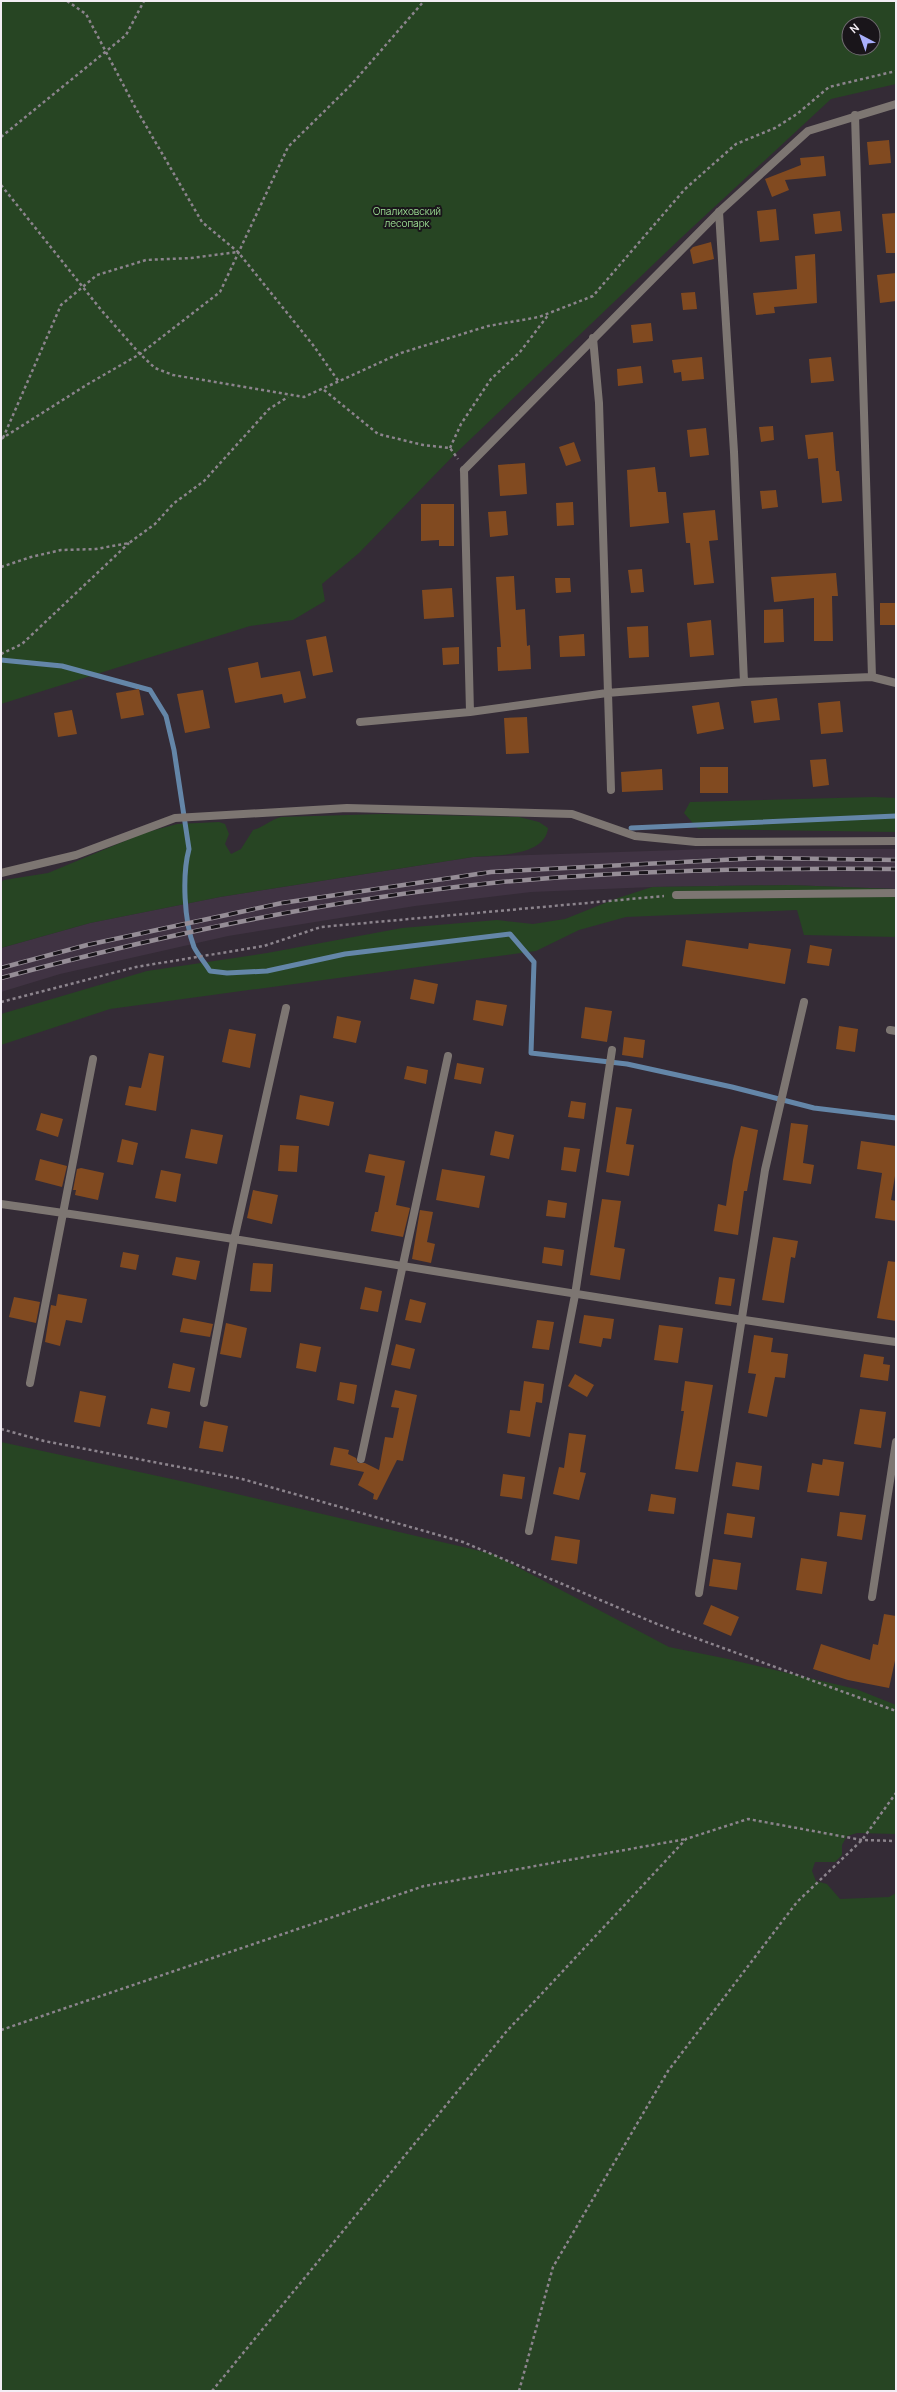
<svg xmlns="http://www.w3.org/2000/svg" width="897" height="2392" font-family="Manrope,sans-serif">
<rect width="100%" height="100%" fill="#342b36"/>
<path fill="#403343" d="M 710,849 L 896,849 L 896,889 L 789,885 L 652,887 L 531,892 L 415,906 L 228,936 L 60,974 L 1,992 L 1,948 L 90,923 L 220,897 L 473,857 Z"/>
<path fill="#274523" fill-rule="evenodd" d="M 1,1 L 896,1 L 896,84 L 831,99 L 682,237 L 455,454 L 359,553 L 322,584 L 325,601 L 293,620 L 250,626 L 1,704 ZM 849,24 L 873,24 L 873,48 L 849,48 Z
M 874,797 L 896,798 L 896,832 L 698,829 L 684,813 L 690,802 Z
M 382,814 L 519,817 L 539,822 L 548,828 C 545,857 495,855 473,857 L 220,897 L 90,923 L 1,948 L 1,882 L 4,880 L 48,873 L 144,833 L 177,824 L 219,822 L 225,824 L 229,834 L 225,844 L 231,854 L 241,849 L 253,830 C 264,827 270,820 281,817 Z
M 789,885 L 896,889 L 896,937 L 804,935 L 797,910 L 626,917 L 579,930 L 536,951 L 110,1009 L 1,1045 L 1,1014 L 147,971 L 267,953 L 402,928 L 497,920 L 533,924 L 565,919 L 615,899 L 652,887 Z
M 1,1442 L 190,1483 L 493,1554 L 669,1647 L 728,1659 L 856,1689 L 896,1705 L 896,1834 L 857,1833 L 847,1836 L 842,1845 L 842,1855 L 835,1862 L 815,1862 L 812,1871 L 816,1881 L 827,1884 L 840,1899 L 889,1897 L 896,1893 L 896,2391 L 1,2391 Z"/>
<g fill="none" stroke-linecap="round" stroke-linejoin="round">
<path stroke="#6486a8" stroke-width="5" d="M 1,660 L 62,666 L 150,690 L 166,716 L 174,750 L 189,849 C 182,875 184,921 194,947 C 198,955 205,963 210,971 L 227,973 L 267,971 L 345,954 L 510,934 L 534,962 L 531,1053 L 627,1064 L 732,1087 L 814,1108 L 896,1118
M 631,828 L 896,816"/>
</g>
<path fill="#814a20" d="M 889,140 L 891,163 L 869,165 L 867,142 Z
M 824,156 L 826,176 L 785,180 L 789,190 L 772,197 L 765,179 L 801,165 L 800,158 Z
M 776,209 L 779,240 L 760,242 L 757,211 Z
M 840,211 L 842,231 L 815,234 L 813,214 Z
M 896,213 L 896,253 L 886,253 L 882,214 Z
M 711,242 L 714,259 L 693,264 L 690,250 L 693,247 Z
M 815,254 L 817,303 L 774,307 L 775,313 L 756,315 L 753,293 L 797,289 L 795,256 Z
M 896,273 L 896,301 L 880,303 L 877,275 Z
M 695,292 L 697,309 L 683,310 L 681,293 Z
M 651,323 L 653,341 L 633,343 L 631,325 Z
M 702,357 L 704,379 L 682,381 L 681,372 L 674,373 L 672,360 Z
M 831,357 L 834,381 L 811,383 L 809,359 Z
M 641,366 L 643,383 L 618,386 L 617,369 Z
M 773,426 L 774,440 L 761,442 L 759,427 Z
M 706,428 L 709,455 L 690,457 L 687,430 Z
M 833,432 L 836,471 L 839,471 L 842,501 L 822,503 L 818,458 L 808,459 L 805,435 Z
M 574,442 L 581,461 L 566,466 L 559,447 Z
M 525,463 L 527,494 L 500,496 L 498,465 Z
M 655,467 L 658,492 L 666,492 L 669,523 L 630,527 L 627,470 Z
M 776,490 L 778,507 L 762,509 L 760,491 Z
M 573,502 L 574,525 L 557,526 L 556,503 Z
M 421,504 L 454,504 L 454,546 L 439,546 L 439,540 L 421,541 Z
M 715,510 L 718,540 L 709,541 L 714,583 L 694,585 L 690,543 L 686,543 L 683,513 Z
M 506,511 L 508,535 L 490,537 L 488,512 Z
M 642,569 L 644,592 L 631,593 L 628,570 Z
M 836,573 L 838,596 L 832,596 L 833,641 L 814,641 L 814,598 L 774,602 L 771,577 Z
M 514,576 L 516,610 L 525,609 L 527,646 L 530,645 L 531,669 L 498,671 L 497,647 L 501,647 L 496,577 Z
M 555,578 L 570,578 L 571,592 L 556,593 Z
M 452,588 L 454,617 L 424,619 L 422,590 Z
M 880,603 L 896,603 L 896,625 L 880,625 Z
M 783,609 L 784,642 L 764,643 L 764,610 Z
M 711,620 L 714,655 L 690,657 L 687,623 Z
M 648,626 L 649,657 L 629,658 L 627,627 Z
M 584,634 L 585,656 L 560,657 L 559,636 Z
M 326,636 L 333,672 L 313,676 L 306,640 Z
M 459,647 L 459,664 L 443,665 L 442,648 Z
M 258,662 L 261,678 L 300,671 L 306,698 L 284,703 L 282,694 L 235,703 L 228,668 Z
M 139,689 L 144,715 L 121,719 L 116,693 Z
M 203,690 L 210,728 L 185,733 L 177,694 Z
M 777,698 L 780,720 L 754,723 L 751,701 Z
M 840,701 L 843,732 L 821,734 L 818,703 Z
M 719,702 L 724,729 L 697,734 L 692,706 Z
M 72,710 L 77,734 L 58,737 L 54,713 Z
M 527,717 L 529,753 L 506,754 L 504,718 Z
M 826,759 L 829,785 L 813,787 L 810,760 Z
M 700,767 L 728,767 L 728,793 L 700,793 Z
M 662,769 L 663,790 L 622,792 L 621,772 Z
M 686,940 L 748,949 L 749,943 L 791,949 L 785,984 L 682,966 Z
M 810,945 L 832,949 L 829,966 L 807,963 Z
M 414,979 L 438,984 L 434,1004 L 410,999 Z
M 476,1000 L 507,1005 L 503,1026 L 473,1020 Z
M 585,1007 L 612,1011 L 607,1042 L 581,1038 Z
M 337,1016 L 361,1021 L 356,1043 L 333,1038 Z
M 839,1026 L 858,1029 L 855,1052 L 836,1049 Z
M 229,1029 L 256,1034 L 250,1068 L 222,1062 Z
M 624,1037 L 645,1040 L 643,1058 L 622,1055 Z
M 149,1053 L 164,1056 L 156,1111 L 125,1105 L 129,1086 L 141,1088 Z
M 457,1063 L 484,1068 L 481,1084 L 454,1079 Z
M 407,1066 L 428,1070 L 426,1084 L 404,1079 Z
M 300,1095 L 334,1102 L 329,1126 L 296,1119 Z
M 571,1101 L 586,1103 L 584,1119 L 568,1117 Z
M 616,1107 L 632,1109 L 626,1144 L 634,1145 L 629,1176 L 606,1172 Z
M 41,1113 L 63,1119 L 58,1137 L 36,1130 Z
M 791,1123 L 808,1125 L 803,1163 L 814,1165 L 811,1184 L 783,1180 Z
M 741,1126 L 758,1130 L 747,1191 L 744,1191 L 738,1235 L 714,1231 L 718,1204 L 726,1206 L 733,1160 Z
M 191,1129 L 223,1135 L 217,1164 L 185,1158 Z
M 495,1131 L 514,1135 L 509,1159 L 490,1155 Z
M 122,1139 L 138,1143 L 133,1165 L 117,1162 Z
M 861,1141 L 896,1146 L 896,1170 L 891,1200 L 896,1201 L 896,1221 L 875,1218 L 882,1173 L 857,1169 Z
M 280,1145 L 299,1146 L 297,1172 L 278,1171 Z
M 564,1147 L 580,1149 L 576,1172 L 561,1170 Z
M 369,1154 L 405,1161 L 396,1205 L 410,1208 L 403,1237 L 371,1231 L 375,1212 L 378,1212 L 385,1176 L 365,1172 Z
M 40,1159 L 67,1166 L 62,1187 L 35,1180 Z
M 81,1168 L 104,1173 L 98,1200 L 75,1195 L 76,1190 L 73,1190 L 77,1169 Z
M 442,1169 L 485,1176 L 479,1208 L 436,1200 Z
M 161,1170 L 181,1174 L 176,1202 L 155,1198 Z
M 253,1190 L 278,1195 L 272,1224 L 247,1218 Z
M 602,1199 L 621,1201 L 614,1247 L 625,1249 L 620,1280 L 590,1275 Z
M 548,1200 L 567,1203 L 565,1218 L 546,1216 Z
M 420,1210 L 433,1212 L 427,1242 L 435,1244 L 431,1263 L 412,1259 Z
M 773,1237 L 798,1241 L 795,1258 L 791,1257 L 784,1303 L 762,1300 Z
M 544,1247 L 564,1250 L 562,1266 L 542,1263 Z
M 123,1252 L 139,1255 L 136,1270 L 120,1267 Z
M 176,1257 L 200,1261 L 196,1280 L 172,1275 Z
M 888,1261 L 896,1262 L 896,1321 L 877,1318 Z
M 253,1263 L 273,1264 L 271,1292 L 250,1291 Z
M 719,1277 L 735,1279 L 731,1306 L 715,1304 Z
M 365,1287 L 382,1291 L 378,1312 L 360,1309 Z
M 58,1294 L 87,1299 L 82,1323 L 66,1320 L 60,1346 L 45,1342 L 51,1305 L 56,1306 Z
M 14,1297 L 40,1302 L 36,1323 L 9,1317 Z
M 410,1299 L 426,1303 L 421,1323 L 405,1320 Z
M 584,1315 L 614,1319 L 611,1339 L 603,1338 L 601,1347 L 579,1343 Z
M 183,1318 L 213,1324 L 210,1337 L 180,1332 Z
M 537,1320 L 554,1322 L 549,1350 L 532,1348 Z
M 226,1323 L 247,1328 L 241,1358 L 220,1354 Z
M 659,1325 L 683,1328 L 678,1363 L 654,1360 Z
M 754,1335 L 773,1338 L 771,1352 L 788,1354 L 785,1378 L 775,1377 L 767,1417 L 748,1413 L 756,1374 L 748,1373 Z
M 300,1343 L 321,1347 L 316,1372 L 296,1368 Z
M 396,1344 L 415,1349 L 410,1369 L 391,1365 Z
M 864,1354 L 884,1357 L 883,1364 L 890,1365 L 888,1381 L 860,1377 Z
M 173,1363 L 195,1368 L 190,1392 L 168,1388 Z
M 575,1374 L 594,1385 L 587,1397 L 568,1386 Z
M 524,1381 L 544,1384 L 542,1403 L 536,1402 L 530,1437 L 507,1433 L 510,1410 L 520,1411 Z
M 685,1381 L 713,1385 L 698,1472 L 675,1469 L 684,1411 L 681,1411 Z
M 340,1382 L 357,1385 L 354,1404 L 337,1400 Z
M 395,1390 L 417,1395 L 403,1461 L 397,1460 L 377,1500 L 373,1499 L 374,1494 L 358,1485 L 364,1472 L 330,1465 L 334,1447 L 349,1450 L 348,1454 L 356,1458 L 358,1463 L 365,1463 L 379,1470 L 385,1437 L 393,1438 L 399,1408 L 391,1407 Z
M 80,1391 L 106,1396 L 100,1427 L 74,1422 Z
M 151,1408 L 170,1412 L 167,1428 L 147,1424 Z
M 860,1409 L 886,1412 L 881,1448 L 854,1444 Z
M 204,1421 L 228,1426 L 223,1452 L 199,1448 Z
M 569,1433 L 586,1435 L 580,1472 L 586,1473 L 579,1500 L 553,1494 L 559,1467 L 564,1468 Z
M 823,1459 L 844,1462 L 839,1496 L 807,1492 L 812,1463 L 822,1465 Z
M 736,1462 L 762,1466 L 759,1490 L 732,1486 Z
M 503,1474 L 525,1477 L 522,1499 L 500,1496 Z
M 651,1494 L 676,1498 L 674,1514 L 648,1511 Z
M 840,1512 L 866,1515 L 862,1540 L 837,1536 Z
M 727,1513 L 755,1517 L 752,1538 L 724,1534 Z
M 555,1536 L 580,1540 L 577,1564 L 551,1560 Z
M 801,1558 L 827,1562 L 822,1594 L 796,1590 Z
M 713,1559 L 741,1563 L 737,1590 L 709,1586 Z
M 711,1605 L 739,1617 L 731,1636 L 703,1624 Z
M 884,1614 L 896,1616 L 896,1656 L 889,1688 L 848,1680 L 813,1669 L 821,1644 L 870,1660 L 873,1644 L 878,1645 Z"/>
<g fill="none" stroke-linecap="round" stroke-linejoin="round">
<path stroke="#8c848d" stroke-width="2.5" stroke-dasharray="3 3" stroke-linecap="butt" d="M 67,1 L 86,14 L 135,107 L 202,222 L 238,252 L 313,345 L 339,382
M 1,137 L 126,35 L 144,1
M 1,185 L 102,311 L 140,354 L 155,368 L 173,375 L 304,397 L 401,353 L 488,326 L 539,317 L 593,296 L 685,189 L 736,144 L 775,128 L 797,114 L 829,87 L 896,71
M 324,390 L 378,434 L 423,445 L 450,448 L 458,459
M 3,438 L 61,305 L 97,275 L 146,260 L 191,258 L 238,252
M 1,439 L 88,384 L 140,354 L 220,292 L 288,147 L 351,85 L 424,1
M 450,448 L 461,424 L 491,379 L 520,352 L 549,314
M 1,567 L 31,557 L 61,550 L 96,549 L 129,543 L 155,524 L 173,504 L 204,481 L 269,409 L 288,397
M 1,654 L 22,644 L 129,543
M 1,1002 L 136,967 L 264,946 L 321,927 L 664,896
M 1,1429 L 44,1441 L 242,1479 L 463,1542 L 657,1624 L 896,1711
M 1,2030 L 424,1886 L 686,1839
M 212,2391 L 506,2032 L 686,1839 L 748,1819 L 862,1840 L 896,1841
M 519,2391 L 553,2267 L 668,2071 L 797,1902 L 862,1840 L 896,1793"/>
<path stroke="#7d7672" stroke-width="8" d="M 855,115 L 872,677
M 719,212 L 734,452 L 744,682
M 593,338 L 599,403 L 611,790
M 464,470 L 470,712
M 360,722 L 470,712 L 607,693 L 744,682 L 872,677 L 896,683
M 676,895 L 896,893
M 890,1030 L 896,1031
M 1,1204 C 300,1246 597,1301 896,1342
M 30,1383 L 93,1059
M 204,1403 L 234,1240 L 286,1008
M 361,1459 L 448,1056
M 529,1531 L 575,1295 L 612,1050
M 699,1593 L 765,1170 L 804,1002
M 872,1597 L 896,1442"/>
<path stroke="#7d7672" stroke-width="8" d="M 464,470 L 719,212 L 808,131 L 896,104
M 1,873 L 76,855 L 175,818 L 347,808 L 572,814 L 635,836 L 696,842 L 896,841"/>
<g stroke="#958d96" stroke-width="4.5">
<path id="rail" d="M 1,968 L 87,945 L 282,903 L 491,872 L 760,858 L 896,860
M 1,978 C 162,935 325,900 492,883 C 626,870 761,868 896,869"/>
</g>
<use href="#rail" stroke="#19151a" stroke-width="3" stroke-dasharray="9" stroke-linecap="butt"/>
</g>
<g text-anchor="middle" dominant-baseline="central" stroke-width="4" stroke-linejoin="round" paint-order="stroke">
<g font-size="10" fill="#9ddf94" stroke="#19151a">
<text x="407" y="211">Опалиховский<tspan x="407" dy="12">лесопарк</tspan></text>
</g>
</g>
<rect width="897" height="2392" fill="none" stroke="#f3edf4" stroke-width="4"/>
<g transform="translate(861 36) rotate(319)"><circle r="19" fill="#19151a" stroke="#706b71"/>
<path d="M0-3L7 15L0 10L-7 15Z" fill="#a9b0fc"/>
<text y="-6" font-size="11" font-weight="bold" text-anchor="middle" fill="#f3edf4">N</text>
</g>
</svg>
